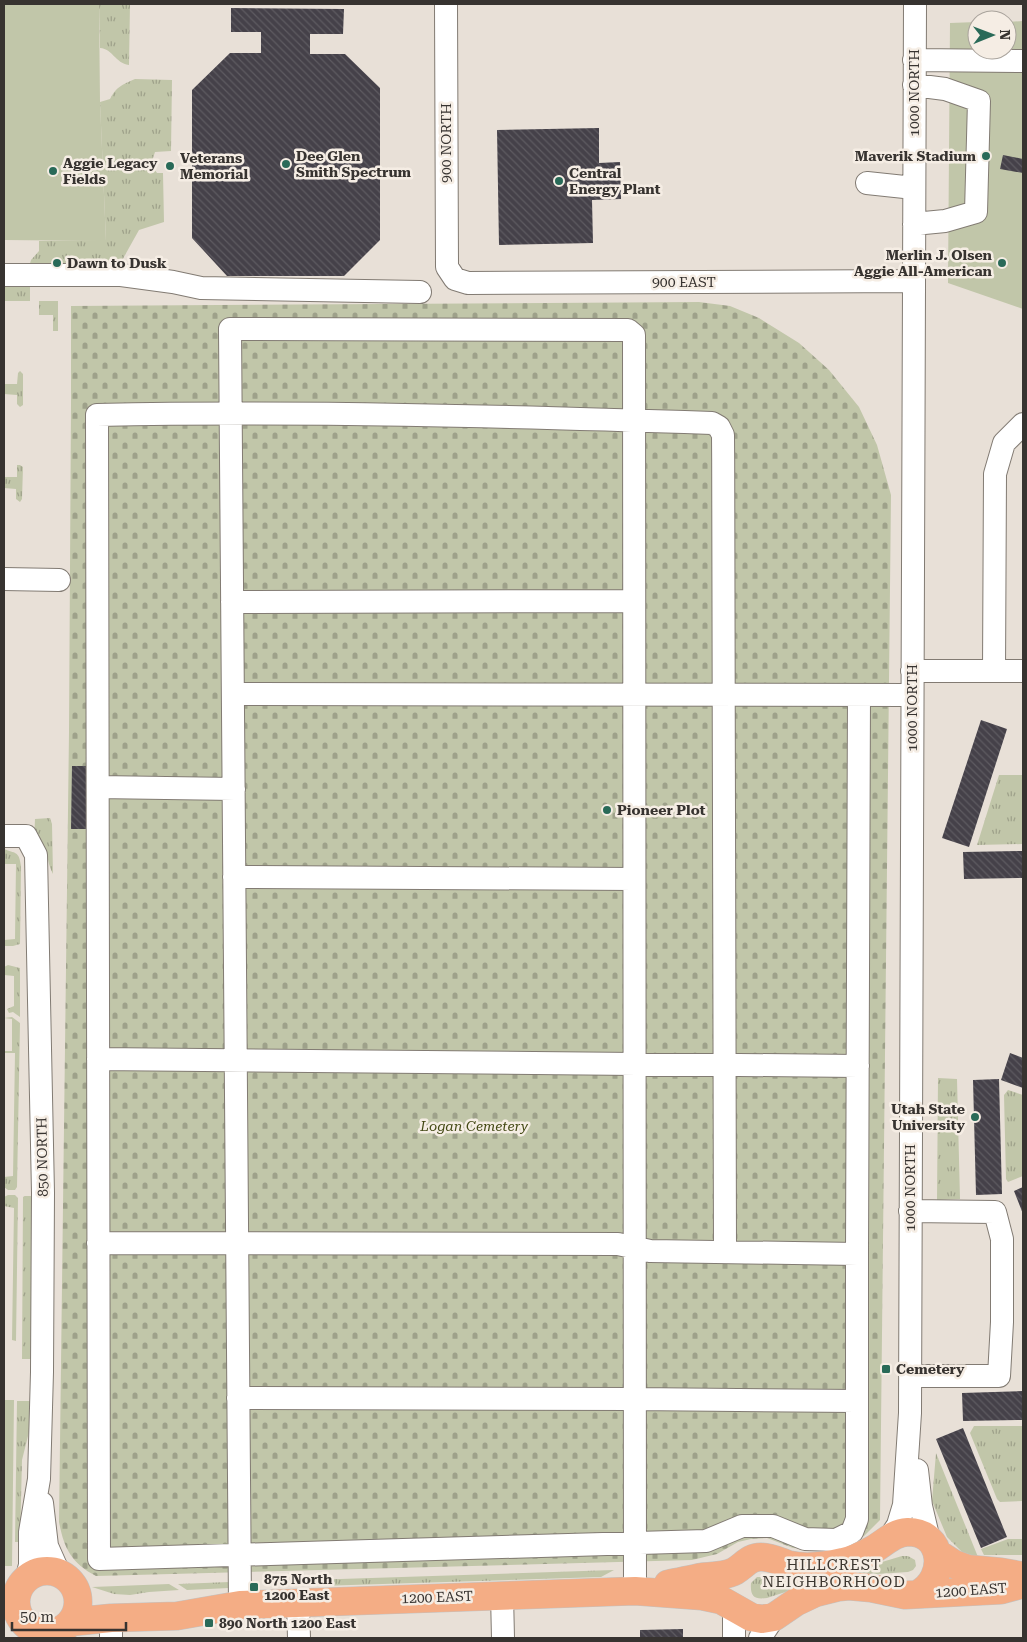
<svg xmlns="http://www.w3.org/2000/svg" width="1027" height="1642" font-family="'Roboto Serif',serif">
<defs>
<pattern id="grass-tufts" width="24" height="20" patternUnits="userSpaceOnUse" patternTransform="scale(1.25)"><rect width="24" height="20" fill="#c1c6a9"/><path d="M3 7l-1-3M5 7V3M7 7l1-3M15 17l-1-3M17 17v-4M19 17l1-3" fill="none" stroke="#9ea18a"/></pattern>
<pattern id="cemetery-stones" width="16" height="16" patternUnits="userSpaceOnUse" patternTransform="scale(1.25)"><rect width="16" height="16" fill="#c1c6a9"/><path d="M2 7V4a2 2 0 0 1 4 0v3zM10 15v-3a2 2 0 0 1 4 0v3z" fill="#9ea18a"/></pattern>
<pattern id="building-back-hatch" width="6" height="6" patternUnits="userSpaceOnUse" patternTransform="scale(1.25)"><rect width="6" height="6" fill="#454149"/><path d="M-1 5l2 2M0 0l6 6M5-1l2 2" fill="none" stroke="#5e5b61"/></pattern>
</defs>
<rect width="100%" height="100%" fill="#e8e0d7"/>
<path fill="url(#grass-tufts)" d="M 99,4 L 130,4 L 129,65 C 115,63 113,49 100,48 Z
M 135,79 L 172,80 L 171,151 L 155,152 L 151,164 L 157,173 L 163,173 L 164,222 L 139,230 L 120,264 L 99,267 L 99,262 L 74,263 L 74,267 L 62,267 L 61,261 L 56,258 L 52,260 L 52,267 L 29,267 L 31,260 L 39,251 L 39,241 L 106,240 L 100,102 L 110,99 C 117,86 122,85 135,79 Z
M 30,281 L 30,301 L 4,301 L 4,282 Z
M 39,301 L 58,301 L 58,331 L 53,331 L 53,315 L 39,315 Z
M 20,371 L 23,374 L 23,405 L 20,407 L 17,404 L 17,395 L 4,394 L 4,384 L 17,384 L 18,373 Z
M 17,465 L 20,465 L 23,467 L 22,499 L 20,502 L 16,499 L 16,489 L 4,488 L 4,477 L 17,477 Z
M 999,775 L 1023,775 L 1023,844 L 977,845 Z
M 50,818 L 52,824 L 53,874 C 48,864 49,861 46,852 C 44,845 38,841 35,835 C 34,830 35,824 35,819 Z
M 4,849 C 15,854 19,850 21,866 L 20,944 L 13,946 L 4,946 L 4,940 L 15,939 L 16,864 L 4,864 Z
M 8,965 L 20,968 L 20,1017 L 13,1012 L 9,1013 L 7,1009 L 14,1006 L 14,976 L 4,975 L 4,967 Z
M 12,1017 L 20,1023 L 17,1187 L 15,1190 L 8,1190 L 4,1187 L 4,1177 L 13,1176 L 15,1053 L 4,1053 L 4,1051 L 12,1051 L 12,1019 L 4,1018 Z
M 938,1078 L 957,1079 L 960,1199 L 937,1200 Z
M 1008,1090 L 1023,1095 L 1023,1176 L 1008,1182 L 1006,1179 L 1004,1095 Z
M 8,1195 L 15,1195 L 18,1198 L 16,1341 L 12,1340 L 14,1208 L 4,1206 L 4,1197 Z
M 25,1196 L 31,1196 L 34,1212 L 33,1359 L 22,1359 L 23,1197 Z
M 17,1401 L 32,1401 L 31,1424 L 22,1460 L 20,1542 L 15,1542 Z
M 974,1426 L 1023,1426 L 1023,1501 L 1000,1502 L 997,1499 L 970,1433 Z
M 936,1453 L 978,1557 L 963,1553 L 947,1537 L 932,1501 Z
M 1008,1539 L 1023,1539 L 1023,1555 L 984,1555 L 981,1549 Z
M 902,1556 L 908,1556 L 915,1560 L 916,1566 L 913,1570 L 908,1572 L 846,1576 L 819,1581 L 767,1598 C 754,1600 750,1596 751,1583 L 757,1577 L 783,1577 L 852,1571 Z
M 614,1570 L 601,1577 L 319,1586 L 309,1580 Z
M 230,1582 L 229,1588 L 187,1590 L 178,1584 Z
M 169,1584 L 179,1590 L 149,1592 L 130,1595 L 114,1594 L 92,1587 Z"/>
<path fill="url(#cemetery-stones)" d="M 699,302 L 730,306 L 759,318 L 799,343 L 829,370 L 859,407 L 877,445 L 891,495 L 880,1520 L 864,1536 L 837,1547 L 808,1549 L 793,1548 L 767,1538 L 751,1539 L 738,1542 L 717,1554 L 692,1560 L 96,1576 C 71,1563 64,1548 59,1522 L 69,732 L 71,404 L 71,306 Z"/>
<path fill="#c1c6a9" d="M 4,4 L 99,4 L 100,102 L 106,241 L 4,240 Z
M 1023,21 L 1023,309 L 948,283 L 950,23 L 977,22 L 977,50 L 1007,50 L 1007,22 Z
M 4,1400 L 14,1400 L 12,1566 L 4,1566 Z"/>
<path fill="url(#building-back-hatch)" d="M 231,8 L 344,9 L 343,34 L 310,34 L 310,54 L 345,54 L 380,88 L 380,240 L 344,276 L 227,276 L 192,238 L 192,90 L 230,53 L 261,53 L 261,32 L 231,32 Z
M 599,128 L 599,163 L 620,162 L 621,199 L 592,200 L 593,243 L 499,245 L 497,130 Z
M 1003,155 L 1023,159 L 1023,173 L 1000,169 Z
M 981,720 L 1007,729 L 969,847 L 942,838 Z
M 72,766 L 92,766 L 92,829 L 71,829 Z
M 1023,851 L 1023,878 L 964,879 L 963,852 Z
M 1010,1053 L 1023,1058 L 1023,1088 L 1001,1080 Z
M 999,1079 L 1002,1194 L 976,1195 L 973,1080 Z
M 1023,1187 L 1023,1214 L 1014,1191 Z
M 1023,1391 L 1023,1420 L 963,1421 L 962,1393 Z
M 963,1428 L 1007,1537 L 981,1548 L 936,1439 Z
M 683,1629 L 683,1638 L 640,1638 L 640,1630 Z"/>
<g fill="none" stroke-linecap="round" stroke-linejoin="round">
<g stroke="#827b73" stroke-width="24">
<path id="minor" d="M 446,4 L 447,267 L 455,279 L 468,283 L 914,281
M 914,60 L 1023,61
M 867,183 L 914,188
M 914,224 L 945,221 L 976,212 L 979,101 L 945,89 L 914,85
M 4,275 L 121,275 L 173,282 L 201,288 L 420,292
M 4,579 L 59,580
M 232,602 L 634,601
M 912,671 L 1023,671
M 994,671 L 995,474 L 1004,443 L 1023,424
M 233,694 L 912,695
M 98,787 L 234,789
M 4,836 L 26,836 L 36,855 L 43,1193 L 42,1372 L 39,1479 L 30,1532 L 30,1565 L 27,1577
M 234,877 L 634,879
M 98,1059 L 858,1066
M 98,1243 L 618,1244 L 650,1251 L 857,1254
M 725,1252 C 722,979 725,707 723,435 L 719,427 L 712,423 C 507,416 302,411 97,415 L 99,1559 L 706,1541 L 742,1526 L 773,1526 L 805,1539 L 836,1540 L 852,1532 L 857,1519 L 857,1254 L 859,695
M 910,1376 L 999,1376 L 1002,1322 L 1002,1239 L 995,1212 L 910,1211
M 238,1398 L 634,1399 L 856,1401
M 917,1470 L 921,1506 L 929,1540
M 42,1503 L 47,1546 L 59,1573
M 890,1537 L 898,1525 L 904,1505 L 910,1413 L 915,4
M 502,1595 L 503,1638
M 298,1603 L 299,1638
M 240,1605 L 230,329 L 628,330 L 634,335 L 635,1591
M 734,1608 L 734,1638
M 111,1618 L 111,1638
M 760,1638 L 774,1617"/>
</g>
<g stroke="#c3c2c1" stroke-width="29">
<path id="major" d="M 937,1553 L 954,1564 L 968,1569 L 1001,1572 L 1023,1576
M16 1602a31 31 0 1 1 62 0a31 31 0 1 1-62 0Z
M 668,1584 C 679,1582 691,1579 702,1577 C 712,1576 726,1576 735,1571 C 745,1565 749,1557 761,1557 C 771,1557 781,1562 790,1565 C 808,1569 826,1566 843,1562 C 854,1560 865,1554 874,1549 C 886,1542 893,1533 908,1532 C 944,1532 948,1578 918,1594
M 71,1622 L 111,1618 L 177,1616 L 240,1605 L 635,1591 L 702,1596 L 721,1600 L 751,1617 L 762,1619 L 774,1617 L 796,1602 L 815,1593 L 839,1587 L 849,1586 L 871,1588 L 905,1595 L 1001,1590 L 1023,1584"/>
</g>
<use href="#minor" stroke="#fff" stroke-width="22"/>
<use href="#major" stroke="#f4ad85" stroke-width="28"/>
</g>
<g fill="#296a58" stroke="#f5ede4" stroke-width="2">
<circle cx="986" cy="156" r="5"/>
<circle cx="286" cy="164" r="5"/>
<circle cx="170" cy="166" r="5"/>
<circle cx="53" cy="171" r="5"/>
<circle cx="559" cy="181" r="5"/>
<circle cx="57" cy="263" r="5"/>
<circle cx="1002" cy="263" r="5"/>
<circle cx="607" cy="810" r="5"/>
<circle cx="975" cy="1117" r="5"/>
<rect x="881" y="1364" width="10" height="10" rx="2.5"/>
<rect x="249" y="1582" width="10" height="10" rx="2.5"/>
<rect x="204" y="1618" width="10" height="10" rx="2.5"/>
</g>
<g text-anchor="middle" dominant-baseline="central" stroke-width="5" stroke-linejoin="round" paint-order="stroke">
<g font-size="14" fill="#373330" stroke="#f5ede4">
<text transform="translate(914 93) rotate(-90)">1000 NORTH</text>
<text transform="translate(446 143) rotate(-90)">900 NORTH</text>
<text x="684" y="282">900 EAST</text>
<text transform="translate(912 708) rotate(-90)">1000 NORTH</text>
<text transform="translate(42 1157) rotate(-91)">850 NORTH</text>
<text transform="translate(910 1188) rotate(-90)">1000 NORTH</text>
<text transform="translate(971 1590) rotate(-4)">1200 EAST</text>
<text transform="translate(437 1597) rotate(-2)">1200 EAST</text>
</g>
<g font-size="14" font-weight="bold" fill="#373330" stroke="#f5ede4" text-anchor="start">
<text x="296" y="156">Dee Glen<tspan x="296" dy="16">Smith Spectrum</tspan></text>
<text x="976" y="156" text-anchor="end">Maverik Stadium</text>
<text x="180" y="158">Veterans<tspan x="180" dy="16">Memorial</tspan></text>
<text x="63" y="163">Aggie Legacy<tspan x="63" dy="16">Fields</tspan></text>
<text x="569" y="173">Central<tspan x="569" dy="16">Energy Plant</tspan></text>
<text x="992" y="255" text-anchor="end">Merlin J. Olsen<tspan x="992" dy="16">Aggie All-American</tspan></text>
<text x="67" y="263">Dawn to Dusk</text>
<text x="617" y="810">Pioneer Plot</text>
<text x="965" y="1109" text-anchor="end">Utah State<tspan x="965" dy="16">University</tspan></text>
<text x="896" y="1369">Cemetery</text>
<text x="264" y="1579">875 North<tspan x="264" dy="16">1200 East</tspan></text>
<text x="219" y="1623">890 North 1200 East</text>
</g>
<g font-size="14" font-style="italic" fill="#434914" stroke="#f5ede4">
<text x="474" y="1126">Logan Cemetery</text>
</g>
<g font-size="15" letter-spacing="1" fill="#3d3730" stroke="#f5ede4">
<text x="834" y="1565">HILLCREST<tspan x="834" dy="17">NEIGHBORHOOD</tspan></text>
</g>
</g>
<rect width="1027" height="1642" fill="none" stroke="#373330" stroke-width="10"/>
<g transform="translate(992 35) rotate(89)"><circle r="24" fill="#f5ede4" stroke="#a9a39c"/>
<path d="M0-4L9 19L0 12L-9 19Z" fill="#296a58"/>
<text y="-8" font-size="14" font-weight="bold" text-anchor="middle" fill="#373330">N</text>
</g>
<path d="M12 1622v8h114v-8" fill="none" stroke="#373330" stroke-width="2.5"/>
<text x="20" y="1622" font-size="15" fill="#373330" stroke="#f5ede4" stroke-width="4" paint-order="stroke">50 m</text>
</svg>
